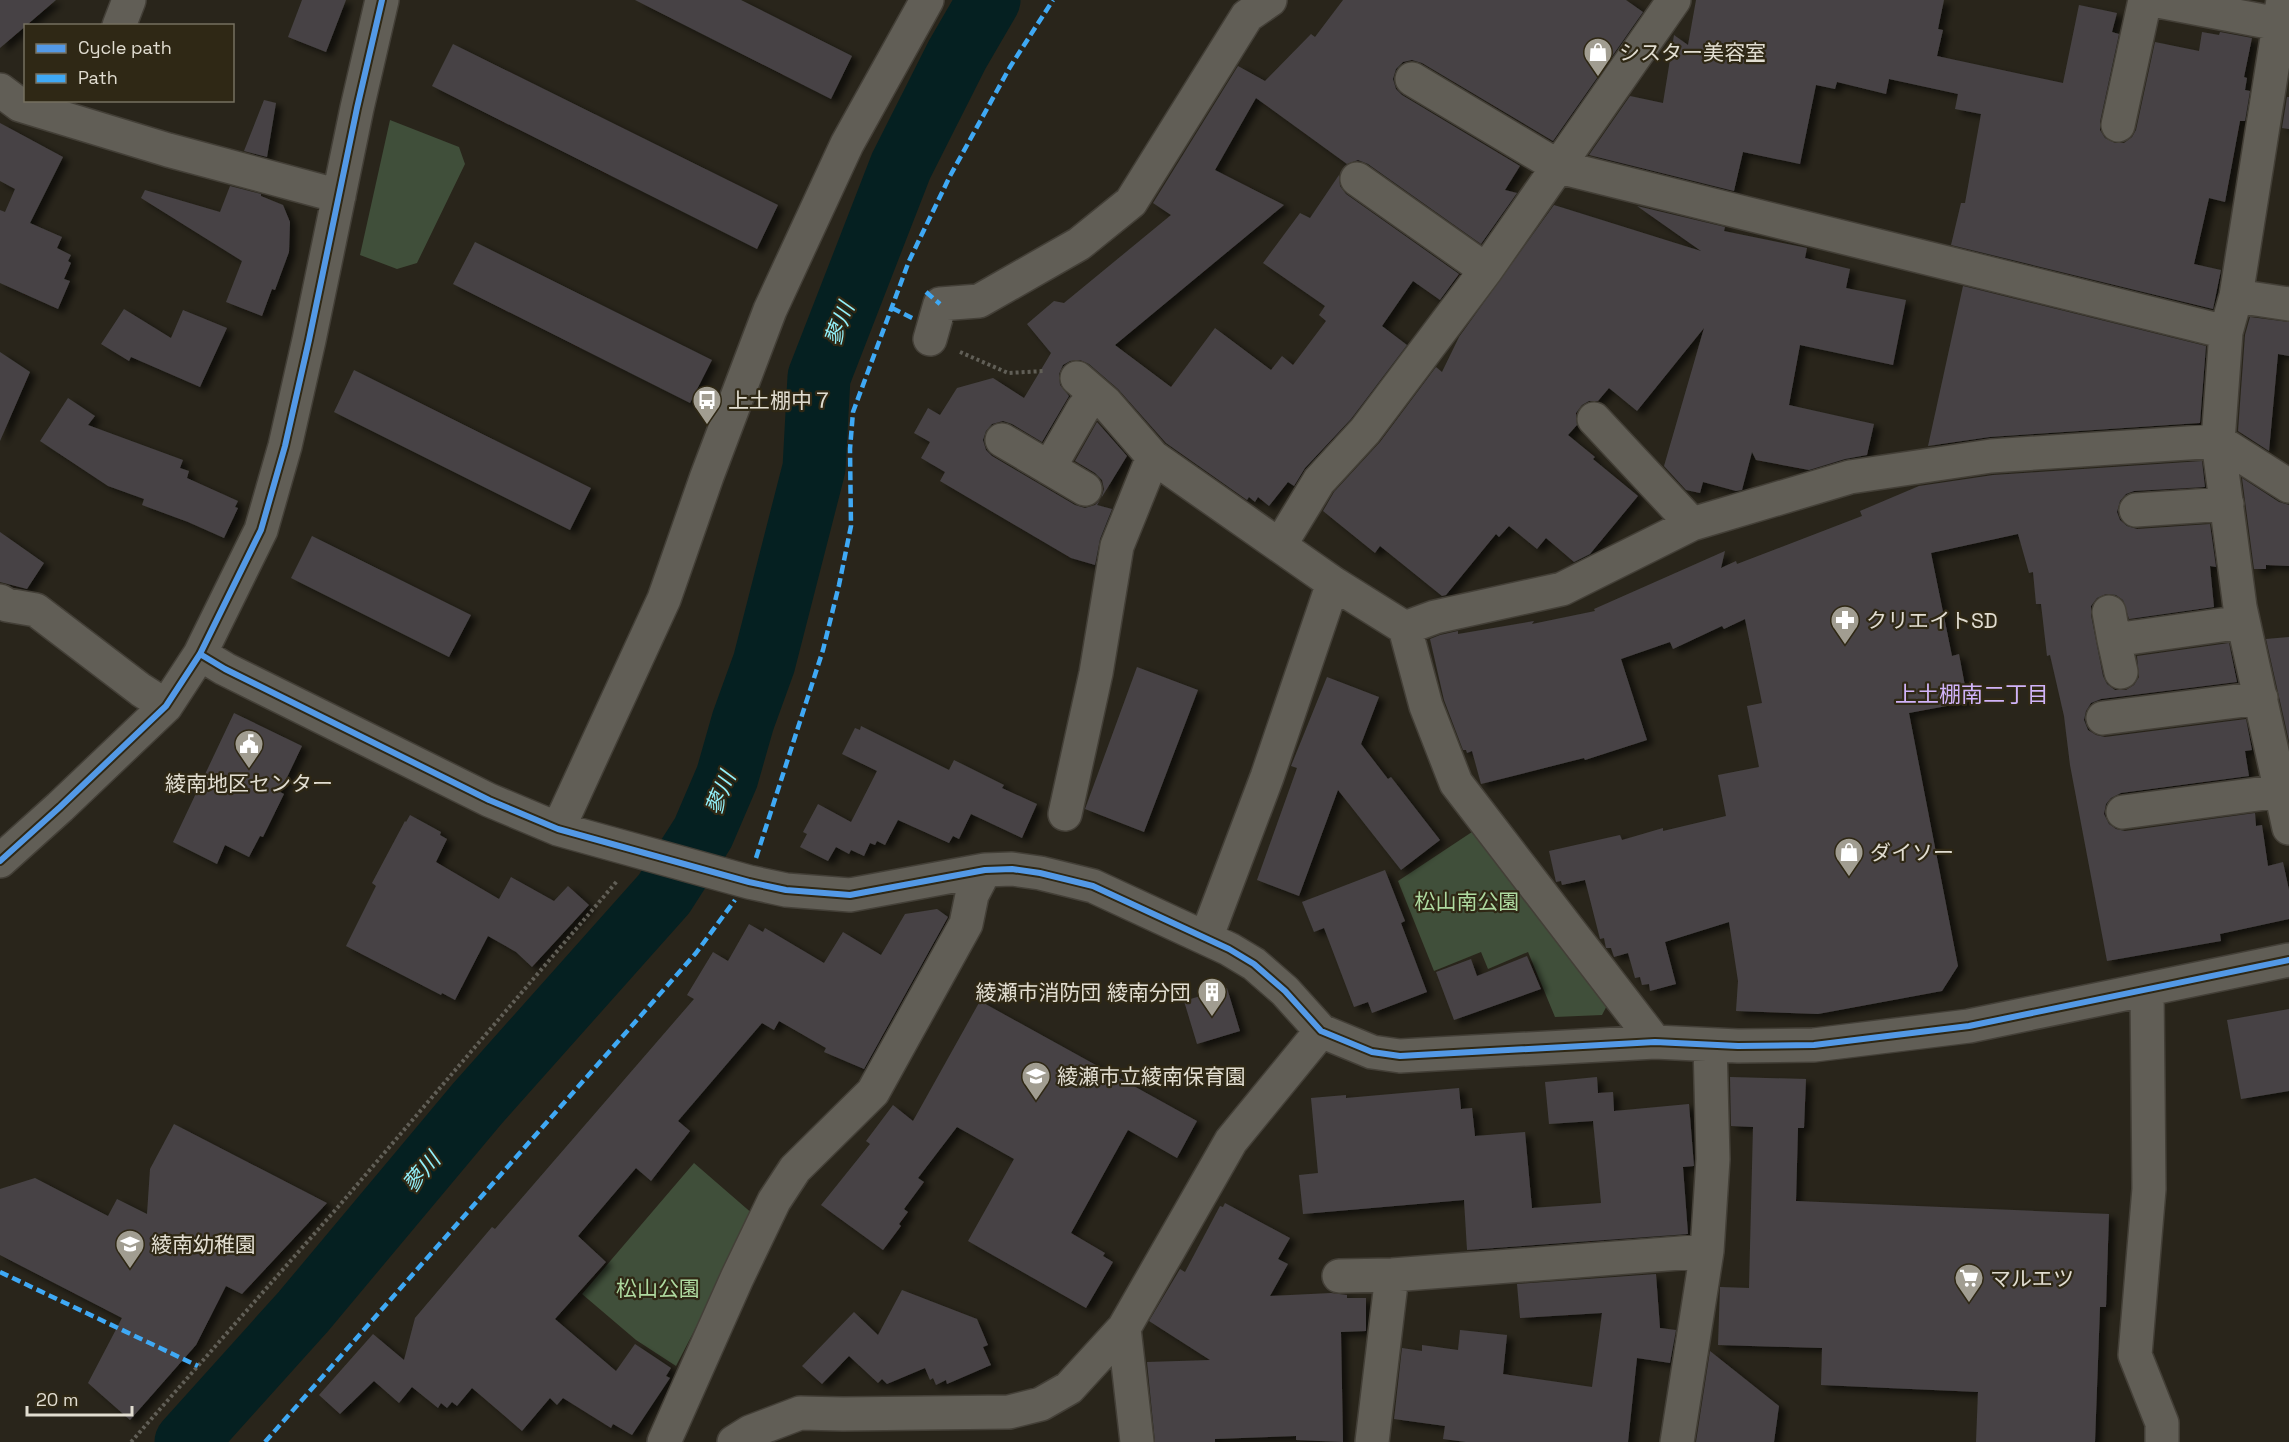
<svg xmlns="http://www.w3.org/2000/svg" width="2289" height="1442" font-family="'Space Grotesk','Noto Sans JP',sans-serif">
<defs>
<filter id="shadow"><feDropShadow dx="6" dy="4" stdDeviation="3" flood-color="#0009"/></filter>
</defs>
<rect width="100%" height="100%" fill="#29251b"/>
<path fill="#404f3a" d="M 390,120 L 459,147 L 465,164 L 417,263 L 397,269 L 360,255 Z
M 1478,828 L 1612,996 L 1602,1015 L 1555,1017 L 1528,952 L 1488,969 L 1481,952 L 1434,971 L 1398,881 Z
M 694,1163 L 754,1215 L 676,1366 L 636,1340 L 582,1294 Z"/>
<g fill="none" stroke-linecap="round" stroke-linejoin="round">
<path stroke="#052021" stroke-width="63" d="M 186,1442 L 303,1312 L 477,1104 L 664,894 L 703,833 L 727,777 L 743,721 L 764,663 L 814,468 L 819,377 L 901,166 L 957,55 L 989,0"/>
</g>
<path fill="#474345" filter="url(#shadow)" d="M 0,0 L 56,0 L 0,48 Z
M 302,0 L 346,0 L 326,52 L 288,37 Z
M 635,0 L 741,0 L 852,56 L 831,99 Z
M 1343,0 L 1626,0 L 1643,12 L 1553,141 L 1422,63 L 1412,60 L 1403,62 L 1396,69 L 1393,79 L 1396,89 L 1402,95 L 1520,166 L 1505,190 L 1517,193 L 1481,244 L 1368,164 L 1358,160 L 1347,164 L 1256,98 L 1215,170 L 1284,205 L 1115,345 L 1171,387 L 1215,328 L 1271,370 L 1282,356 L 1293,365 L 1326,321 L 1319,315 L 1325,306 L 1263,263 L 1300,213 L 1310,218 L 1339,175 L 1340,186 L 1346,194 L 1459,274 L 1440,300 L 1413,281 L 1382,326 L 1407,345 L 1351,419 L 1305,468 L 1294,486 L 1288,482 L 1269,506 L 1258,497 L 1255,502 L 1249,497 L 1247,500 L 1166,443 L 1118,389 L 1089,364 L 1080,360 L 1070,361 L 1063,365 L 1059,374 L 1060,385 L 1069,396 L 1042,442 L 1012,424 L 1003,421 L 992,424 L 986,431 L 983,440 L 986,450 L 992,456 L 1075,505 L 1085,508 L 1095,505 L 1101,499 L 1104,489 L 1102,480 L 1095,473 L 1075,461 L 1097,422 L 1127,456 L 1097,505 L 1112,509 L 1100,539 L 1095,565 L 1071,558 L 940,481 L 945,472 L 921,458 L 930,442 L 914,433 L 928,408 L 940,415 L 957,388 L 993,378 L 1024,398 L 1051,353 L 1027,324 L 1054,301 L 1064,303 L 1171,215 L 1153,203 L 1238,66 L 1265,81 L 1311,34 L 1315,37 Z
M 1696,0 L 1944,0 L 1938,29 L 1943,30 L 1937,56 L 2063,83 L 2079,5 L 2117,13 L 2112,32 L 2119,34 L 2100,122 L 2100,130 L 2105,138 L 2115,143 L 2124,143 L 2132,137 L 2136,130 L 2155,42 L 2199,51 L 2202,32 L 2219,35 L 2220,32 L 2252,38 L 2244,77 L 2247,78 L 2245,90 L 2250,91 L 2245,121 L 2240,121 L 2225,202 L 2209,198 L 2194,264 L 2221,270 L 2213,309 L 1951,245 L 1961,203 L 1965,203 L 1981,114 L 1955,109 L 1958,94 L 1889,79 L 1886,94 L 1837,82 L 1835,89 L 1816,85 L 1800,164 L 1743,152 L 1734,191 L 1589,155 L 1630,96 L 1663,103 L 1674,35 L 1688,45 Z
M 453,44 L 778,205 L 757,249 L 432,86 Z
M 2287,97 L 2289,97 L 2289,129 L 2282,128 Z
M 264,100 L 276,103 L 267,157 L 244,151 Z
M 0,123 L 63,157 L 30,223 L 62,237 L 57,248 L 71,255 L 68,261 L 71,263 L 64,279 L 70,281 L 58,309 L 0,283 L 0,210 L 5,212 L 15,189 L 0,181 Z
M 230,186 L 261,194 L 261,196 L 283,205 L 290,222 L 289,252 L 275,290 L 272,289 L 262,316 L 226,302 L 242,261 L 141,198 L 145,190 L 220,212 Z
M 1554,205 L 1701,251 L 1637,206 L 1725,227 L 1724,231 L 1807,248 L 1805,258 L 1850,269 L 1846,288 L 1906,300 L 1893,365 L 1800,345 L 1789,405 L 1874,424 L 1867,455 L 1845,459 L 1809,470 L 1756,460 L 1752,452 L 1742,490 L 1736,491 L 1703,482 L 1700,493 L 1686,490 L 1664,466 L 1704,328 L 1637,411 L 1609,388 L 1598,401 L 1589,401 L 1582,405 L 1576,413 L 1577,425 L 1568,435 L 1595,457 L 1593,459 L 1638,496 L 1590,554 L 1574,562 L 1546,538 L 1537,549 L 1509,526 L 1499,537 L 1496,534 L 1446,595 L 1442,596 L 1380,546 L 1375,553 L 1323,511 L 1334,492 L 1380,442 L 1436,367 L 1442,372 L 1459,337 Z
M 475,242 L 712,360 L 690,403 L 453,284 Z
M 1963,286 L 2206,346 L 2200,423 L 1990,437 L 1928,446 Z
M 124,309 L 171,338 L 183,310 L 227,328 L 200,387 L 131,357 L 129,361 L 101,344 Z
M 2250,317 L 2289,322 L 2289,356 L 2278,354 L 2269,451 L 2238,431 L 2245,335 Z
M 0,352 L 30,372 L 0,441 Z
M 354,370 L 591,488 L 570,530 L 334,412 Z
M 68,398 L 95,416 L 88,425 L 183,460 L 180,468 L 189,471 L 187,478 L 238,501 L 235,507 L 238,508 L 224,538 L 188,522 L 142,505 L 144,499 L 108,486 L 40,441 Z
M 2202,461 L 2205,487 L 2134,491 L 2126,494 L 2120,501 L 2117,512 L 2120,520 L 2127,526 L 2137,529 L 2210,524 L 2216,567 L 2210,566 L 2214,607 L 2129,619 L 2123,600 L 2116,595 L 2106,594 L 2097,598 L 2091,606 L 2091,615 L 2103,676 L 2107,684 L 2115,690 L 2126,690 L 2134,685 L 2139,677 L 2137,656 L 2229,643 L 2237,682 L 2101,699 L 2091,703 L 2086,711 L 2084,720 L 2088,730 L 2096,735 L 2105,737 L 2246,719 L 2252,750 L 2245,751 L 2249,776 L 2121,793 L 2111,798 L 2106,804 L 2104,814 L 2109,824 L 2116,829 L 2125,831 L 2255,813 L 2256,826 L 2262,825 L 2268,866 L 2283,862 L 2289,890 L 2289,919 L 2220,934 L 2221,941 L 2107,961 L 2070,765 L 2064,716 L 2050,655 L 2047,656 L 2041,604 L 2036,604 L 2033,572 L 2029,573 L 2018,534 L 1931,553 L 1952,656 L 1959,654 L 1968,702 L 1909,713 L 1958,966 L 1942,991 L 1818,1014 L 1736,1011 L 1738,981 L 1729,922 L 1665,942 L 1676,984 L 1650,991 L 1649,984 L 1642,985 L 1640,977 L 1635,978 L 1628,953 L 1614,957 L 1611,948 L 1606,948 L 1604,938 L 1600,939 L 1585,880 L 1562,885 L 1561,881 L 1556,882 L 1549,851 L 1620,835 L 1622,840 L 1663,828 L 1663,831 L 1726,816 L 1718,775 L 1759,767 L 1747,706 L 1762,703 L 1745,619 L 1724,629 L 1722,626 L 1673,649 L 1670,642 L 1621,659 L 1647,740 L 1585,760 L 1584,758 L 1481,784 L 1472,751 L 1467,753 L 1466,750 L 1463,750 L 1444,700 L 1430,639 L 1440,635 L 1458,631 L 1458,634 L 1534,621 L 1532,624 L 1595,611 L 1594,609 L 1725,551 L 1721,568 L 1736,561 L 1737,564 L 1862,516 L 1860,511 L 1919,486 L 1993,475 Z
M 2242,478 L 2279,502 L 2289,505 L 2289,566 L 2266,565 L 2266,569 L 2254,569 Z
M 0,532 L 44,563 L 27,589 L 0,582 Z
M 312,536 L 471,615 L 449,657 L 291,578 Z
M 2289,637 L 2289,741 L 2266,639 Z
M 1137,667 L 1198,690 L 1144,832 L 1085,809 Z
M 1327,677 L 1379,697 L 1361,744 L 1388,779 L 1391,777 L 1440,840 L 1401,870 L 1338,790 L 1299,896 L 1257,880 L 1297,768 L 1291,766 Z
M 234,713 L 302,746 L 280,792 L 284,794 L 263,837 L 260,836 L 249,857 L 225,845 L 217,864 L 173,842 Z
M 861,726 L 949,770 L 954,760 L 1004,785 L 1002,788 L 1037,804 L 1022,838 L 971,814 L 959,839 L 953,836 L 949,843 L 898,820 L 885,845 L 877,841 L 875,845 L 870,843 L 864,856 L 851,850 L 849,854 L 836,847 L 828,861 L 800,847 L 807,834 L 803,832 L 818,804 L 851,822 L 877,771 L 842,754 L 855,728 L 860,730 Z
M 410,815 L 441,832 L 440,835 L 447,839 L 436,862 L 499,899 L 511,877 L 554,901 L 568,886 L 589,905 L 532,967 L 516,952 L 488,936 L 455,1000 L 442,993 L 441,995 L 346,946 L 376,886 L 372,883 L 405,821 L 406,822 Z
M 1385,870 L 1405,921 L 1401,923 L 1427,992 L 1372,1013 L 1368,1002 L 1354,1007 L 1324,928 L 1314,932 L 1302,902 Z
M 937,909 L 948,917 L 864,1069 L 824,1052 L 826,1048 L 779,1021 L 774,1030 L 762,1023 L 678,1121 L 690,1131 L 651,1181 L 636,1168 L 578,1236 L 606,1262 L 555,1319 L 616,1371 L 635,1344 L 671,1368 L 666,1376 L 670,1378 L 632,1435 L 613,1424 L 611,1428 L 563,1398 L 557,1405 L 550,1398 L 522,1431 L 472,1388 L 457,1406 L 452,1402 L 447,1408 L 441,1403 L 438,1408 L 412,1387 L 399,1403 L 374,1381 L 340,1414 L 319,1395 L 373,1334 L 404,1360 L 415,1318 L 492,1227 L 495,1229 L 694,999 L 687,995 L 713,952 L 728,961 L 749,924 L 763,932 L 765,928 L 824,963 L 843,932 L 881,955 L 905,914 Z
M 1527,956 L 1541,989 L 1454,1020 L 1436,972 L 1471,959 L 1477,976 Z
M 1227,988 L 1240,1031 L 1197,1044 L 1184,1001 Z
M 980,1001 L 1197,1121 L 1177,1158 L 1128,1130 L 1071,1233 L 1105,1253 L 1103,1256 L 1113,1262 L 1086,1308 L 968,1241 L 1014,1159 L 957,1127 L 918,1178 L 924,1182 L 904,1209 L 908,1212 L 899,1224 L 901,1226 L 883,1250 L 821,1205 L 870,1144 L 866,1141 L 893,1105 L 913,1121 Z
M 2289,1009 L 2289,1091 L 2241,1099 L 2227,1020 Z
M 1597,1077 L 1598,1093 L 1613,1092 L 1614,1111 L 1689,1104 L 1694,1166 L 1683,1167 L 1688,1234 L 1467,1250 L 1464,1200 L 1303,1214 L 1299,1175 L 1318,1173 L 1311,1098 L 1346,1095 L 1346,1098 L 1459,1088 L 1461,1109 L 1472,1108 L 1475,1136 L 1525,1132 L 1532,1208 L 1601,1203 L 1593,1121 L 1549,1124 L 1545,1082 Z
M 1730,1077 L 1806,1079 L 1804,1128 L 1798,1128 L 1796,1201 L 2109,1214 L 2106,1307 L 2100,1307 L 2095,1442 L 1976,1442 L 1978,1392 L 1821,1385 L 1822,1348 L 1718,1345 L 1720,1287 L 1749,1288 L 1753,1127 L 1731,1126 Z
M 174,1124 L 327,1203 L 242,1294 L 226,1286 L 196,1345 L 130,1420 L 88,1383 L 122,1318 L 0,1255 L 0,1189 L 35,1178 L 108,1216 L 117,1199 L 147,1214 L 150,1169 Z
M 1225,1203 L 1290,1238 L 1278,1259 L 1288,1264 L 1270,1296 L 1331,1293 L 1347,1295 L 1347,1298 L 1366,1298 L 1366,1331 L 1341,1332 L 1343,1442 L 1296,1440 L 1296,1436 L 1215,1439 L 1215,1442 L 1155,1442 L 1147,1362 L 1210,1360 L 1149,1321 L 1180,1269 L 1185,1272 L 1220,1206 L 1223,1207 Z
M 1656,1274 L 1660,1328 L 1676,1330 L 1670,1363 L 1637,1358 L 1628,1442 L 1466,1442 L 1443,1439 L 1445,1426 L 1394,1419 L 1402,1348 L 1422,1351 L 1422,1345 L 1458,1350 L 1460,1330 L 1507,1335 L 1503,1374 L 1592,1387 L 1602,1313 L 1520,1318 L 1517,1284 Z
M 902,1290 L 977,1319 L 988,1345 L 983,1347 L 991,1365 L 947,1384 L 946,1380 L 936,1385 L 933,1378 L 930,1380 L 925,1368 L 887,1384 L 882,1379 L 878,1383 L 849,1356 L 822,1384 L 802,1366 L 854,1312 L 878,1335 Z
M 1710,1351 L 1779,1406 L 1774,1442 L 1696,1442 Z"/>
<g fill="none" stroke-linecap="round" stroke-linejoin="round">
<g stroke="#433f37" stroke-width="36">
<path id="minor" d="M 2153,0 L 2289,26
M 2283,0 L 2236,296 L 2226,332 L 2218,441 L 2240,607 L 2289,828
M 119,26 L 129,0
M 1412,79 L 1559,167 L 2226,332
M 0,90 L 20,105 L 168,150 L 339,196
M 2118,125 L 2145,0
M 1357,179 L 1486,270
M 2236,296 L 2289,304
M 930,339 L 940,304 L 979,301 L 1079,244 L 1131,202 L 1247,16 L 1270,0
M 1077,378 L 1106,403 L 1153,457 L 1333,583 L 1405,628 L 1426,706 L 1456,783 L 1655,1042
M 1594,419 L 1692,524
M 1002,440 L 1085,489
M 1049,468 L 1083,409 L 1096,395
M 2136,510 L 2227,504
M 1280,545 L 1319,481 L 1365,431 L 1486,270 L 1674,0
M 0,601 L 7,605 L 36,610 L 141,690 L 166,706
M 2109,612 L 2114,640
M 1405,628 L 1435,617 L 1562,589 L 1692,524 L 1850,477 L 1991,456 L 2218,441 L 2289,486
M 200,654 L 225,669 L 489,800 L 558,829 L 749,882 L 786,890 L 850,895 L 985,870 L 1012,869 L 1040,873 L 1093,886 L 1229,949 L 1254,964 L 1285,991 L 1321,1031 L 1372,1052 L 1400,1056 L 1655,1042 L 1738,1046 L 1814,1045 L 1969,1026 L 2289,960
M 2121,672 L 2114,640 L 2243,622
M 2103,718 L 2261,698
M 2123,812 L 2281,791
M 1065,814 L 1096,673 L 1117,546 L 1153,457
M 558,829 L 664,599 L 707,476 L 770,310 L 847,144 L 927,0
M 0,861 L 60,807 L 166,706 L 200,654 L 261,530 L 285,446 L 309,340 L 357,108 L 382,0
M 1206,938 L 1267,777 L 1333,583
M 2147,990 L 2149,1189 L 2135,1355 L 2162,1423 L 2162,1442
M 1339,1276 L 1392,1275 L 1707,1251
M 1124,1328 L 1137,1442
M 664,1442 L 737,1278 L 774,1201 L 795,1169 L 873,1092 L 966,924 L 972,895 L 985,870
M 734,1442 L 750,1432 L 800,1413 L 843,1414 L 1009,1412 L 1041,1404 L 1069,1388 L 1124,1328 L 1231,1141 L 1321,1031
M 1372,1442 L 1392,1275
M 1677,1442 L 1707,1251 L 1713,1159 L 1710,1045"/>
</g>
<path stroke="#615f57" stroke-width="4" stroke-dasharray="3 3" stroke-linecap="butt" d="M 960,352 L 1008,373 L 1044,371
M 131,1442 L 338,1207 L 618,880"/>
<use href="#minor" stroke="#615e56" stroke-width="33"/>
<path stroke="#3fa9f5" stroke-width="4.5" stroke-dasharray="9 4.5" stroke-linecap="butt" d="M 926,292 L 940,304
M 892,308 L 916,320
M 756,858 L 823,650 L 839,585 L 851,526 L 850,449 L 853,412 L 909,261 L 950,176 L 1010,67 L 1053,0
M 0,1272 L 198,1366
M 265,1442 L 696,953 L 735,900"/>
<g stroke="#2f2815" stroke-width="10">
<path id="cycleway" d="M 200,654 L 225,669 L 489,800 L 558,829 L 749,882 L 786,890 L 850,895 L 985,870 L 1012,869 L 1040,873 L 1093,886 L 1229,949 L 1254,964 L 1285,991 L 1321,1031 L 1372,1052 L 1400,1056 L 1655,1042 L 1738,1046 L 1814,1045 L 1969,1026 L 2289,960
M 0,861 L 60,807 L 166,706 L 200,654 L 261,530 L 285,446 L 309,340 L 357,108 L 382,0"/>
</g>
<use href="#cycleway" stroke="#5399e6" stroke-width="6"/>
</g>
<defs>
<g id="shop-pin" transform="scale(1.5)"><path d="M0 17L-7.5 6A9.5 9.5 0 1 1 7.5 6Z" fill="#a19d91" stroke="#2f2815"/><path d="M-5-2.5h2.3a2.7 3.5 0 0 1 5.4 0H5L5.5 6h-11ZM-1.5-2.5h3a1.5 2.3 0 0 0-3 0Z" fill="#fff"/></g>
<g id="bus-pin" transform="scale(1.5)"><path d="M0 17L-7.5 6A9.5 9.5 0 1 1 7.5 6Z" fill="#a19d91" stroke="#2f2815"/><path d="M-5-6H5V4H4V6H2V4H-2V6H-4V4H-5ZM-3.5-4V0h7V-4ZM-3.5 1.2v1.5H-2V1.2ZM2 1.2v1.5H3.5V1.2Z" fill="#fff"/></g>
<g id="pharmacy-pin" transform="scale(1.5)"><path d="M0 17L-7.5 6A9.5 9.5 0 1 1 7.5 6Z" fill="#a19d91" stroke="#2f2815"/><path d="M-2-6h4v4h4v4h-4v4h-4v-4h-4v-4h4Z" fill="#fff"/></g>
<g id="civic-pin" transform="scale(1.5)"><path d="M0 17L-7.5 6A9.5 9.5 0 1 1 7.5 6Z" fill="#a19d91" stroke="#2f2815"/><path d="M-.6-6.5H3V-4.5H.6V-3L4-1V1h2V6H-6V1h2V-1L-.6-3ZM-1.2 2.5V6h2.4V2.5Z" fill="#fff"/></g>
<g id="building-pin" transform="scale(1.5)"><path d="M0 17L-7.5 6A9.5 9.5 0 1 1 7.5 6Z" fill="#a19d91" stroke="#2f2815"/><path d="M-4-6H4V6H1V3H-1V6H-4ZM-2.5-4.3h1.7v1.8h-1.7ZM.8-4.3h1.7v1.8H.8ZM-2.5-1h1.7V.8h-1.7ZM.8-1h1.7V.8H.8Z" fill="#fff"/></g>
<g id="school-pin" transform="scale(1.5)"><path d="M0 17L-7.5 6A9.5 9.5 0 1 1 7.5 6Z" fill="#a19d91" stroke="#2f2815"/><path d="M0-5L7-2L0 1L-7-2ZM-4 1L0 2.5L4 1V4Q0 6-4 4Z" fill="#fff"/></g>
<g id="supermarket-pin" transform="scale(1.5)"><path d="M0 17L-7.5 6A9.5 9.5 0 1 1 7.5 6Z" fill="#a19d91" stroke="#2f2815"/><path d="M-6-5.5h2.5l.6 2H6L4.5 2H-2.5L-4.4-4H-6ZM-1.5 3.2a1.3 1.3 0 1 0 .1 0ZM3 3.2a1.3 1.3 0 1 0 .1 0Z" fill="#fff"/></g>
</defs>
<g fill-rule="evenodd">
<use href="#shop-pin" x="1598" y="52"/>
<use href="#bus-pin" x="707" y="400"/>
<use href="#pharmacy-pin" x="1845" y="620"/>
<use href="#civic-pin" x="249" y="744"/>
<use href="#shop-pin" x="1849" y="852"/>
<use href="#building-pin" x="1212" y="992"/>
<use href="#school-pin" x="1036" y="1076"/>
<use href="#school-pin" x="130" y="1244"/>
<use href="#supermarket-pin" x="1969" y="1278"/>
</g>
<g text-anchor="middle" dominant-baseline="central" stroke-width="4.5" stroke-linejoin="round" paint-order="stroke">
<g font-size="21" fill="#e1ddd1" stroke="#2f2815" text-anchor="start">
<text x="1619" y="52">シスター美容室</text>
<text x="728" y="400">上土棚中７</text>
<text x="1866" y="620">クリエイトSD</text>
<text x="249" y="783" text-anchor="middle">綾南地区センター</text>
<text x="1870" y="852">ダイソー</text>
<text x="1191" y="992" text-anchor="end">綾瀬市消防団 綾南分団</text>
<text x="1057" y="1076">綾瀬市立綾南保育園</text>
<text x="151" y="1244">綾南幼稚園</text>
<text x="1990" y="1278">マルエツ</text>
</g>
<g font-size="21" fill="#aedaa0" stroke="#2f2815">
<text x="1467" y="901">松山南公園</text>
<text x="658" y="1288">松山公園</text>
</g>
<g font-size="22" font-style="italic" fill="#93f1fb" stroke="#2f2815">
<text transform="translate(839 324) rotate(-69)">蓼川</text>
<text transform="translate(720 793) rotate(-68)">蓼川</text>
<text transform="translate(421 1172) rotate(-50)">蓼川</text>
</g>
<g font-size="22" fill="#d0b3f8" stroke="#2f2815">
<text x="1972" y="694">上土棚南二丁目</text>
</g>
</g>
<rect x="24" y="24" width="210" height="78" fill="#2f2815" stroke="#767060" stroke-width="1.5"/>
<rect x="36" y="44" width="30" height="9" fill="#5399e6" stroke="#767060" stroke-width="1.5"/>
<text x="78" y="54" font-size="18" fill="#e1ddd1">Cycle path</text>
<rect x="36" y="74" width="30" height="9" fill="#3fa9f5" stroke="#767060" stroke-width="1.5"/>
<text x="78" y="84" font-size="18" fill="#e1ddd1">Path</text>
<path d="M27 1406v9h105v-9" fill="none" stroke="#e1ddd1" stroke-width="3"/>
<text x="36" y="1406" font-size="18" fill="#e1ddd1" stroke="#2f2815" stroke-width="4.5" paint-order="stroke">20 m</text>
</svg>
